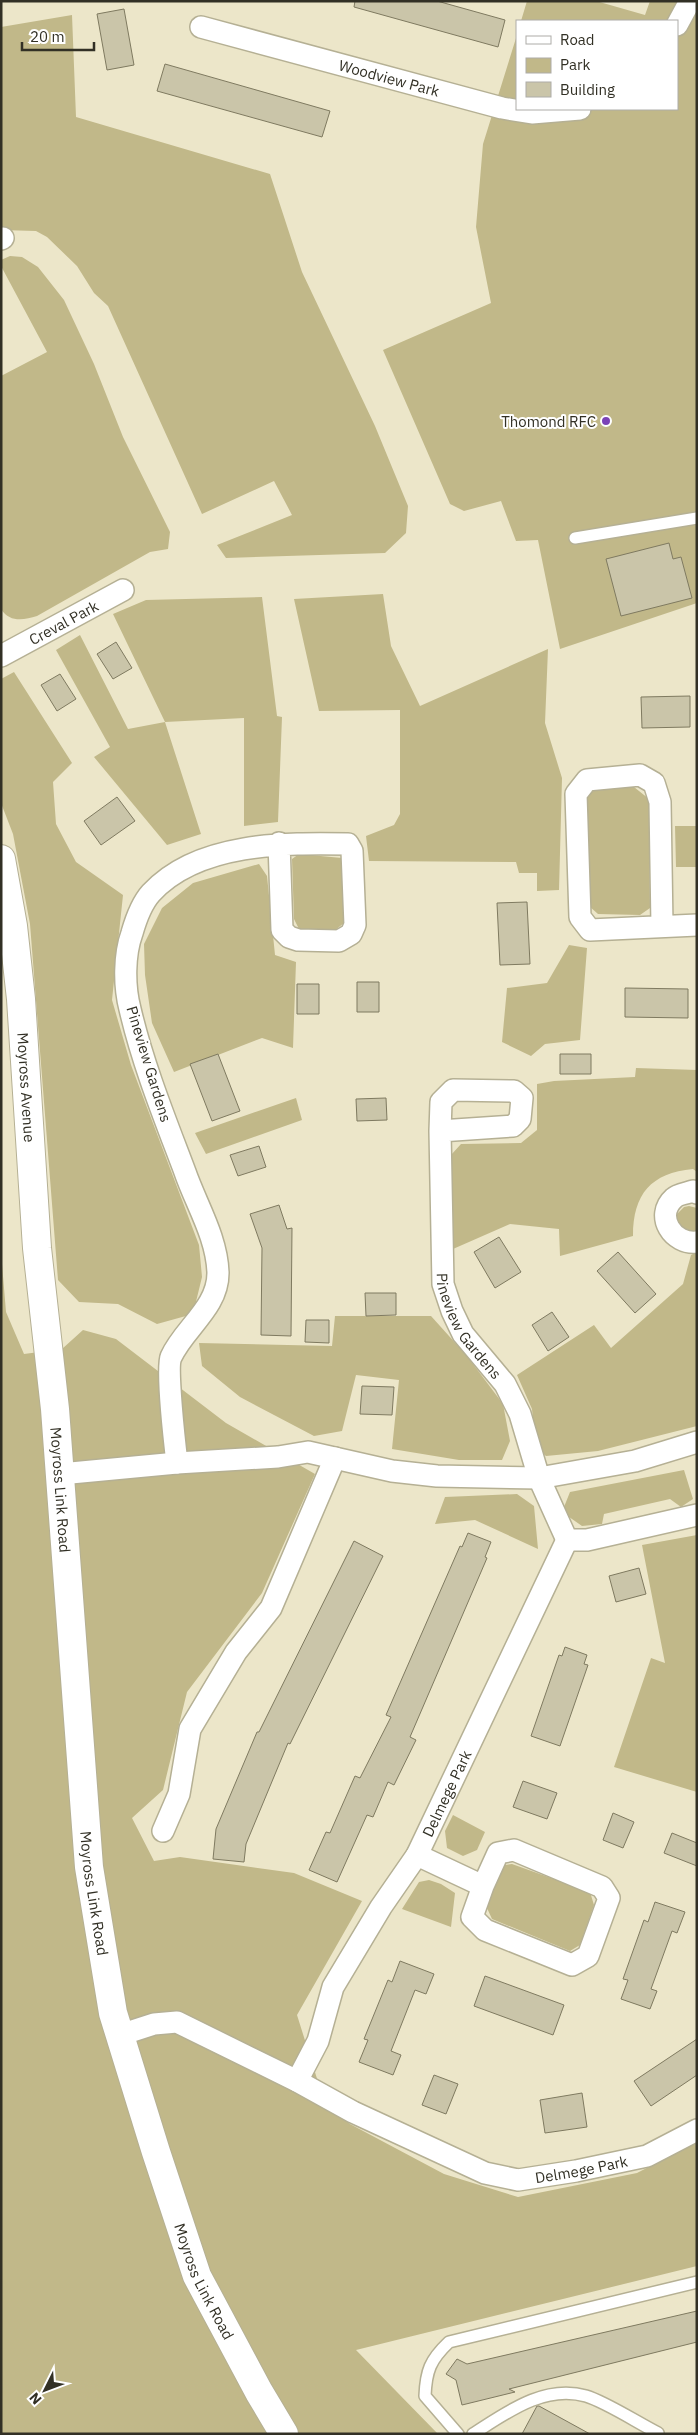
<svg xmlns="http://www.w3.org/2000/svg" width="698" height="2435" font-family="'IBM Plex Sans',sans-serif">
<rect width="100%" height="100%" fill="#ece6c9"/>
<path fill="#c1b889" d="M 527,1 L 596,1 L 645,15 L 650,1 L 697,1 L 697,603 L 560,649 L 538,540 L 516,541 L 501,501 L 464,511 L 450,504 L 383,350 L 491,303 L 476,227 L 483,144 L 517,35 L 517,109 L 677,109 L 677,21 L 521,21 Z
M 72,15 L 76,117 L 270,174 L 302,272 L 375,426 L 408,506 L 406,533 L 385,553 L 226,558 L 217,545 L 292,515 L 274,481 L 202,514 L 108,306 L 94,293 L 77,266 L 47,237 L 36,231 L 1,230 L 1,27 Z
M 10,256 L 22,257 L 38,267 L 64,300 L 94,364 L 123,437 L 170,532 L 168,549 L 150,552 L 37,616 C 24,620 10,623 1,609 L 1,376 L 47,352 L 1,266 L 1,260 Z
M 383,594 L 391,646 L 420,706 L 548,649 L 545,723 L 562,778 L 559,890 L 537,891 L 537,873 L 519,873 L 516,862 L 369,861 L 366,836 L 394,825 L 400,814 L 400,710 L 319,711 L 294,599 Z
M 262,597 L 277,716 L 282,717 L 278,822 L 244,826 L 244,718 L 165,722 L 201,834 L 167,845 L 94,757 L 110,747 L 56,650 L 80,635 L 128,729 L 165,722 L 113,614 L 146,600 Z
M 14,672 L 72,763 L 53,782 L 56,824 L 76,862 L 123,895 L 112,1000 L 131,1065 L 199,1245 L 202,1277 L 193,1314 L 157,1324 L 118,1304 L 79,1302 L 58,1280 L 30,924 L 13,834 L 1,803 L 1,679 Z
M 634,787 L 649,799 L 650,908 L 640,915 L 598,914 L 589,906 L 585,797 L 593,789 Z
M 675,826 L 697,826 L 697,867 L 676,867 Z
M 299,854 L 342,858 L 345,865 L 344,923 L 334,931 L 299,929 L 294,919 L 292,859 Z
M 259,864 L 267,876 L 275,955 L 296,962 L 293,1048 L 262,1038 L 174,1072 L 152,1023 L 145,975 L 144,944 L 162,908 L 193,883 Z
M 569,945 L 587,948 L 580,1040 L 545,1044 L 531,1056 L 502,1042 L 507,988 L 547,983 Z
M 636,1068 L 697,1070 L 697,1172 L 693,1169 C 651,1173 633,1194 633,1236 L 560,1256 L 559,1229 L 510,1224 L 453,1249 L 451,1155 L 461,1144 L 521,1143 L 537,1130 L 537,1084 L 554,1081 L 635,1077 Z
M 296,1098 L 302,1120 L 206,1154 L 195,1133 Z
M 689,1206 L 697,1208 L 697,1234 L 679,1232 L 676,1215 L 684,1207 Z
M 1,1252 L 6,1312 L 24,1354 L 62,1349 L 83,1330 L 116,1339 L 226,1423 L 315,1474 L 262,1593 L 187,1692 L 163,1790 L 132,1818 L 154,1861 L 180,1857 L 294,1873 L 362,1901 L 297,2015 L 325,2104 L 350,2124 L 444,2174 L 518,2197 L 637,2173 L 697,2142 L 697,2266 L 356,2350 L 438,2434 L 1,2434 Z
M 697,1252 L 697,1426 L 598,1451 L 546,1456 L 536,1448 L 532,1409 L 517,1375 L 594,1325 L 611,1348 L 683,1284 L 691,1255 Z
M 335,1316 L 431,1316 L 467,1356 L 503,1404 L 510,1441 L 502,1460 L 459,1460 L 392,1449 L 399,1380 L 356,1375 L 342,1431 L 314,1436 L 240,1397 L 202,1366 L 199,1343 L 332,1346 Z
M 684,1470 L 693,1499 L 681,1507 L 670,1499 L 604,1514 L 602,1524 L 582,1526 L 562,1512 L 570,1492 Z
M 517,1494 L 534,1506 L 538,1549 L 475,1520 L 435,1524 L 445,1497 Z
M 697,1535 L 697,1792 L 614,1767 L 651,1658 L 665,1663 L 642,1545 Z
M 453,1815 L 485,1832 L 477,1850 L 463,1856 L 447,1848 L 445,1831 Z
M 512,1864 L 590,1892 L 594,1905 L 580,1945 L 570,1951 L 492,1919 L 487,1908 L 499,1866 Z
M 429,1880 L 441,1884 L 455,1893 L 451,1927 L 402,1909 L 419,1882 Z"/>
<path fill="#cac5a9" stroke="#7f7a60" d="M 355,1 L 437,1 L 505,20 L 498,47 L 354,7 Z
M 124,9 L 134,65 L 107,70 L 97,14 Z
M 165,64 L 330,111 L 322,137 L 157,91 Z
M 669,543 L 673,559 L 681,557 L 692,598 L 621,616 L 606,559 Z
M 116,642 L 132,668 L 113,679 L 97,654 Z
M 60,674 L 76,699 L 57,711 L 41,685 Z
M 690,696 L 690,727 L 642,728 L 641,697 Z
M 117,797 L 135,821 L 101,845 L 84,821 Z
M 527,902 L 530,964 L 500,965 L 497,903 Z
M 357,982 L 379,982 L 379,1012 L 357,1012 Z
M 297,984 L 319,984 L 319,1014 L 297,1014 Z
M 625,988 L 688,989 L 688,1018 L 625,1017 Z
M 218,1054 L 240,1111 L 212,1121 L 190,1064 Z
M 560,1054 L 591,1054 L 591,1074 L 560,1074 Z
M 386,1098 L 387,1120 L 357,1121 L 356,1099 Z
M 259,1146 L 266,1167 L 238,1176 L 230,1155 Z
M 279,1205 L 287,1229 L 292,1228 L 291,1336 L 261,1335 L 262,1248 L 250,1214 Z
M 499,1237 L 521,1272 L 495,1288 L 474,1252 Z
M 618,1252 L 656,1294 L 635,1313 L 597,1271 Z
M 365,1293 L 396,1293 L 396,1315 L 366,1316 Z
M 552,1312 L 569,1337 L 548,1351 L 532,1325 Z
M 306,1320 L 329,1320 L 329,1343 L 305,1342 Z
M 362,1386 L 394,1387 L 392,1415 L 360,1414 Z
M 468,1533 L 491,1542 L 485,1557 L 487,1558 L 410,1737 L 416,1740 L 394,1785 L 388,1782 L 373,1817 L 367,1815 L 337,1882 L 309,1870 L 326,1832 L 330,1833 L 355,1776 L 360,1778 L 391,1717 L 386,1715 L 460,1546 L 462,1547 Z
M 354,1541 L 383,1556 L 290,1744 L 288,1743 L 246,1844 L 244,1862 L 213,1859 L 216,1829 L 257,1732 L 259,1732 Z
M 639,1568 L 646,1594 L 616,1602 L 609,1576 Z
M 565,1647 L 587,1655 L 584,1664 L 588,1665 L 560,1746 L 531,1736 L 559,1655 L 562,1656 Z
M 523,1781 L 557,1793 L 547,1819 L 513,1807 Z
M 613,1813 L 634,1822 L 623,1848 L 603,1840 Z
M 672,1833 L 697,1843 L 697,1866 L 664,1853 Z
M 655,1902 L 685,1912 L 677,1933 L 672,1931 L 651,1989 L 657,1991 L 650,2009 L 621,1999 L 628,1980 L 623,1979 L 644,1920 L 648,1922 Z
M 400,1961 L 434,1974 L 426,1994 L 415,1990 L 391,2051 L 401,2055 L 393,2075 L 359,2062 L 368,2040 L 364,2039 L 388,1980 L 392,1982 Z
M 485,1976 L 564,2005 L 553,2035 L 474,2006 Z
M 697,2039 L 697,2075 L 651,2106 L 634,2081 Z
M 434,2075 L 458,2084 L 446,2114 L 422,2105 Z
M 582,2093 L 587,2127 L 545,2133 L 540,2100 Z
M 697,2311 L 697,2342 L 509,2389 L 515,2392 L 462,2405 L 456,2380 L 446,2374 L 457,2359 L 467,2364 Z
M 537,2406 L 539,2406 L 590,2434 L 522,2434 Z"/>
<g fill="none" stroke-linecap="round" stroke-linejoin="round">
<g stroke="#b5b094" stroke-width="14">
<path id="lane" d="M 575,538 L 697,518
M 458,2434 L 425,2396 C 426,2371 430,2360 449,2342 L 697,2282
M 473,2434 C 506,2413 544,2384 586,2396 C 606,2402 638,2423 658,2433"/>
</g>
<g stroke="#b5b094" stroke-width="24">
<g id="street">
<path d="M 677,25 L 690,1"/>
<path id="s1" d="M 201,27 L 502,108 L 532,113 L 580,109"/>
<path d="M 1,239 L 3,238"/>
<path id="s2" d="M 1,656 L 123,590"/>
<path d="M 662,926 L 660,802 L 654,783 L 640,775 L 587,780 L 576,794 L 580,917 L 590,930 L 697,925"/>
<path id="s3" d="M 440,1131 L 441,1102 L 453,1090 L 514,1091 L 522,1098 L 520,1119 L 513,1126 L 440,1131 L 443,1284 L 452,1311 L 463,1334 L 505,1384 L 520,1414 L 539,1478 L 567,1540 L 587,1540 L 697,1515"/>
<path d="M 697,1193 L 693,1191 C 688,1193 678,1194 674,1198 C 654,1216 673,1245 697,1242"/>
<path d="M 177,1463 C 175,1446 166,1368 171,1357 C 184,1328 218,1308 218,1273 C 217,1237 196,1204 185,1172 C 165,1119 143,1065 130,1009 C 124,986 124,955 132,933 C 136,919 142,903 151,893 C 198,842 285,843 348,844 L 352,851 L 355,925 L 351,934 L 339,941 L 298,940 L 289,937 L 282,930 L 279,843"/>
<path d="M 60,1474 L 177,1463 L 278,1457 L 308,1452 L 392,1471 L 437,1476 L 539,1478 L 635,1461 L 697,1442"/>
<path d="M 163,1831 L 179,1794 L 190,1729 L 236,1652 L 271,1608 L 335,1458"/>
<path d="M 417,1855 L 483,1886 L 498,1853 L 514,1850 L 602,1887 L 609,1898 L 588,1956 L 572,1965 L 485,1930 L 472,1917 L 483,1886"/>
<path id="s4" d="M 120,2035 L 154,2024 L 177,2022 L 297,2081 L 353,2112 L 485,2173 L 518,2180 L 576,2171 L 647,2156 L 697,2130"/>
<path id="s5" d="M 297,2081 L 318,2041 L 333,1987 L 381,1907 L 417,1855 L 567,1540"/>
</g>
</g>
<g stroke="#b5b094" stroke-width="30">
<g id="secondary">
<path id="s6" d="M 1,859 L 13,926 L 21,999 L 37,1248 L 55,1409 L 89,1867 L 113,2013 L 156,2152 L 197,2276 L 259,2392 L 284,2434"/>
</g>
</g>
<use href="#lane" stroke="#fff" stroke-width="11"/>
<use href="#street" stroke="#fff" stroke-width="21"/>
<use href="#secondary" stroke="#fff" stroke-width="28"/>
</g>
<circle fill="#7b42b8" stroke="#fff" stroke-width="2" cx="606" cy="421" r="5"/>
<g text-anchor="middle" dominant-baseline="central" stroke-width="4" stroke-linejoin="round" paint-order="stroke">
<g font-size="15" fill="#323025" stroke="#fff">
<text stroke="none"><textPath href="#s1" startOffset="195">Woodview Park</textPath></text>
<text stroke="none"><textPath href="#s2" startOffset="71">Creval Park</textPath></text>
<text transform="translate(149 1064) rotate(73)">Pineview Gardens</text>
<text stroke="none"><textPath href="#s6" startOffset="230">Moyross Avenue</textPath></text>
<text stroke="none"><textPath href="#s3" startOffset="424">Pineview Gardens</textPath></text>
<text stroke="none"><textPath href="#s6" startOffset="634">Moyross Link Road</textPath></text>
<text stroke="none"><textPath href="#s5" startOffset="326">Delmege Park</textPath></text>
<text stroke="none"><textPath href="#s6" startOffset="1039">Moyross Link Road</textPath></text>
<text stroke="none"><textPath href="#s4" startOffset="500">Delmege Park</textPath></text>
<text stroke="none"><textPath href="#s6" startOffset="1444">Moyross Link Road</textPath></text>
</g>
<g font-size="15" fill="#323025" stroke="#fff" text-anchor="end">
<text x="596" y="421">Thomond RFC</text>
</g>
</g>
<rect width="698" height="2435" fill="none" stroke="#323025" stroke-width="5"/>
<rect x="516" y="20" width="162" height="90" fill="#ffffff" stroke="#adaca8"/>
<rect x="526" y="36" width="25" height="8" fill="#ffffff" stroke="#adaca8"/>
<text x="560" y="45" font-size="15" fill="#323025">Road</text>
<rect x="526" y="58" width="25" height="15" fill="#c1b889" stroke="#adaca8"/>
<text x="560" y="70" font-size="15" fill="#323025">Park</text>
<rect x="526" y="82" width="25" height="15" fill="#cac5a9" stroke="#adaca8"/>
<text x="560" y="95" font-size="15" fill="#323025">Building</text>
<g transform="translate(45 2390) rotate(228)" stroke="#ffffff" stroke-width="4" paint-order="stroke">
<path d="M0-4L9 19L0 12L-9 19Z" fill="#323025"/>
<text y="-8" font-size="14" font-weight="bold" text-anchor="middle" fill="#323025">N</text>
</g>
<path d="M22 42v8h72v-8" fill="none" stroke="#323025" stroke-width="2.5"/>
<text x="30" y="42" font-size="15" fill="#323025" stroke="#ffffff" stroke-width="4" paint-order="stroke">20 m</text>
</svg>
